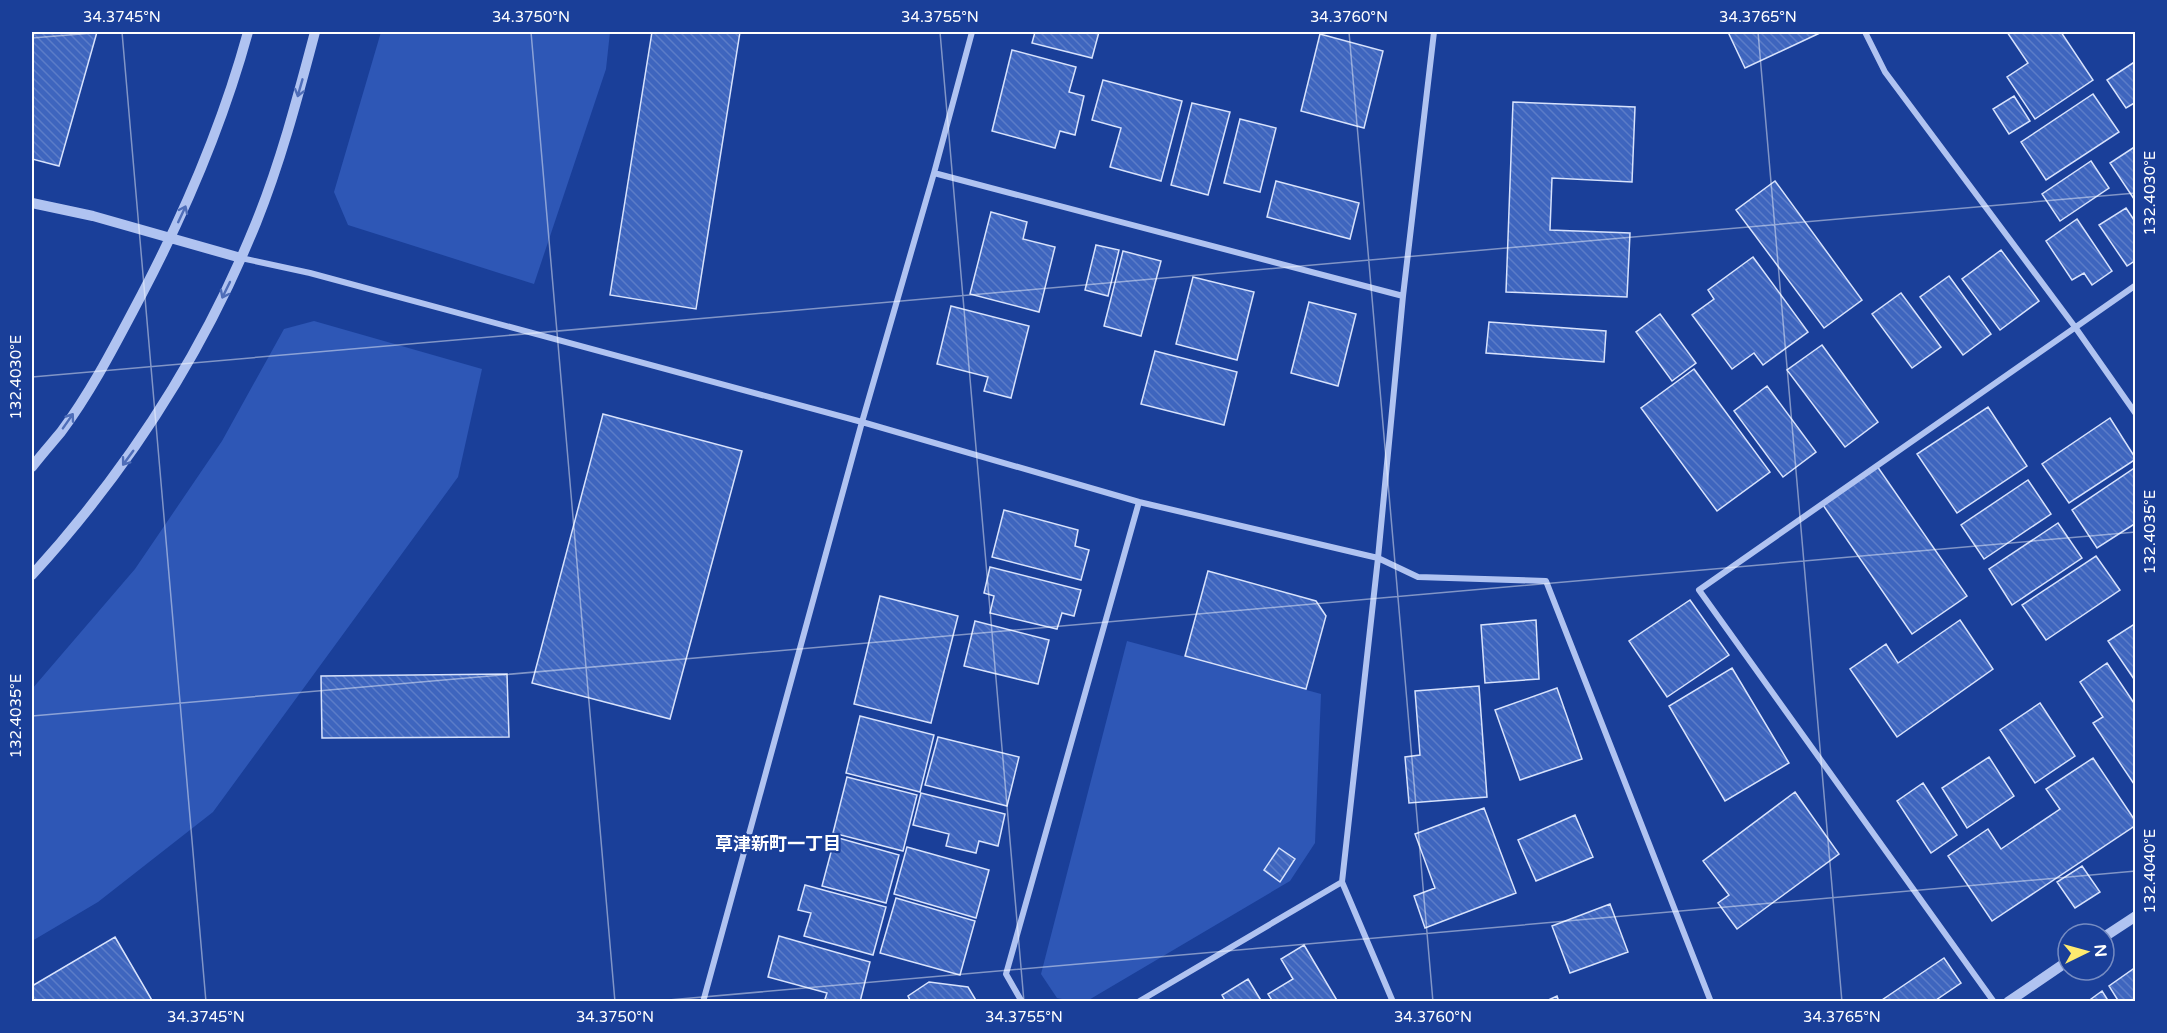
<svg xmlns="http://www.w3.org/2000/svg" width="2167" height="1033" font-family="'Varela Round','Noto Sans JP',sans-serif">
<defs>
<pattern id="building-back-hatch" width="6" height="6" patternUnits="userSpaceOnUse" patternTransform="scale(1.5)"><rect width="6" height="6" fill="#3e65be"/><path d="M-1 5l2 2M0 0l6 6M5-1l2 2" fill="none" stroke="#5b7cc8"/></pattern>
</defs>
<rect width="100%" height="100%" fill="#1a3f99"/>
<path fill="#2e57b6" d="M 381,32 L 610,32 L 606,69 L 534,284 L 348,225 L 334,192 Z
M 314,321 L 482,369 L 458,477 L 213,812 L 98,902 L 32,941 L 32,689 L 135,569 L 222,441 L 284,329 Z
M 1127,641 L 1321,694 L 1315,843 L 1290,881 L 1087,1001 L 1072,1001 L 1057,998 L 1041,974 Z"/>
<path fill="url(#building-back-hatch)" stroke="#d7e2fc" stroke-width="1.5" d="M 32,32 L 97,32 L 59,166 L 32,159 Z
M 652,32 L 740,32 L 696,309 L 610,295 Z
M 1035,32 L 1099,32 L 1092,58 L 1032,43 Z
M 1728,32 L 1822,32 L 1745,68 Z
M 2007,32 L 2061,32 L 2093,80 L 2035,119 L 2007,77 L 2028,63 Z
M 1320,34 L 1383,51 L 1364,128 L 1301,111 Z
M 1012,50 L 1076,67 L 1069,92 L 1084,96 L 1075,135 L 1060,131 L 1055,148 L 992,131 Z
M 2136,61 L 2136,102 L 2126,108 L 2107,80 Z
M 1103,80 L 1182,101 L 1161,181 L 1110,167 L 1121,128 L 1092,120 Z
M 2093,94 L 2119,132 L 2046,180 L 2021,142 Z
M 2014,96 L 2030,121 L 2009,134 L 1993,109 Z
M 1513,102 L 1635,107 L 1632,182 L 1552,178 L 1550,230 L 1630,233 L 1627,297 L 1506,292 Z
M 1192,103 L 1230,112 L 1208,195 L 1171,185 Z
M 1240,119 L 1276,128 L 1260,192 L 1224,183 Z
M 2136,146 L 2136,202 L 2110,163 Z
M 2091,161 L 2109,188 L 2060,221 L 2042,194 Z
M 1276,181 L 1359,203 L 1350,239 L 1267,217 Z
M 1775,181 L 1862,300 L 1824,328 L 1736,210 Z
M 2126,208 L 2136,223 L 2136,260 L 2127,266 L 2099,225 Z
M 991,212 L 1027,222 L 1023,239 L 1055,247 L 1039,312 L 970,294 Z
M 2077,219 L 2112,271 L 2092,285 L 2084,273 L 2072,280 L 2046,241 Z
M 1096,245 L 1119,250 L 1108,296 L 1085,290 Z
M 2001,250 L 2039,301 L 2000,330 L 1962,279 Z
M 1123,251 L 1161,261 L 1141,336 L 1104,326 Z
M 1753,257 L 1808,332 L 1763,365 L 1754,353 L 1732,369 L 1692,315 L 1714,299 L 1708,290 Z
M 1949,276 L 1991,334 L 1963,355 L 1920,297 Z
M 1193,277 L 1254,292 L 1237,360 L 1176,344 Z
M 1901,293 L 1941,347 L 1912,368 L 1872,314 Z
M 1309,302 L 1356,314 L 1338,386 L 1291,373 Z
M 951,306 L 1029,326 L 1011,398 L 984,391 L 988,377 L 937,364 Z
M 1660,314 L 1696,363 L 1672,381 L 1636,332 Z
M 1489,322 L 1606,331 L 1604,362 L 1486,353 Z
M 1822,345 L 1878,422 L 1845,447 L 1787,370 Z
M 1155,351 L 1237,372 L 1224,425 L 1141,404 Z
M 1694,369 L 1770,472 L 1717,511 L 1641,408 Z
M 1767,386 L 1816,452 L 1783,477 L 1734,411 Z
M 1988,407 L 2027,466 L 1957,513 L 1917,454 Z
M 603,414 L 742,451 L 670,719 L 532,683 Z
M 2110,418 L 2136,459 L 2069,503 L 2042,464 Z
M 1877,466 L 1967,596 L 1912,634 L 1823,505 Z
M 2136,467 L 2136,523 L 2097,548 L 2072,510 Z
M 2028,480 L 2051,514 L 1984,559 L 1961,525 Z
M 1004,510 L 1078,530 L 1075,546 L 1089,550 L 1081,580 L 992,557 Z
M 2058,523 L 2082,558 L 2012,605 L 1989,569 Z
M 2096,556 L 2120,590 L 2046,640 L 2022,605 Z
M 990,567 L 1081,590 L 1074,616 L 1062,613 L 1057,629 L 990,613 L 994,596 L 984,593 Z
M 1208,571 L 1316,601 L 1326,616 L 1306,689 L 1185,656 Z
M 880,596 L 958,616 L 931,723 L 854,704 Z
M 1690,600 L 1729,655 L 1667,697 L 1629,641 Z
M 1536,620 L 1539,679 L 1485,683 L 1481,625 Z
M 1960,620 L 1993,669 L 1897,737 L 1850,669 L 1886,644 L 1898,663 Z
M 975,621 L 1049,640 L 1038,684 L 964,666 Z
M 2136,623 L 2136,682 L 2108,641 Z
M 2107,663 L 2136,706 L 2136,787 L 2093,723 L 2103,717 L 2080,682 Z
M 1732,668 L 1789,763 L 1725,801 L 1669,706 Z
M 507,674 L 509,737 L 322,738 L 321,676 Z
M 1479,686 L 1487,797 L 1409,803 L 1405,757 L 1420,755 L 1415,691 Z
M 1557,688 L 1582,759 L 1520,780 L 1495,710 Z
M 2040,703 L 2075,756 L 2035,783 L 2000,730 Z
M 860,716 L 934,735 L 920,792 L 846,773 Z
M 938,737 L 1019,757 L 1007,806 L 925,785 Z
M 1989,757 L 2014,796 L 1967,828 L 1942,788 Z
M 2093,758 L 2136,822 L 2136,825 L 1992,921 L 1948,856 L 1988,829 L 2001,849 L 2060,809 L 2046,789 Z
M 847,777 L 917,795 L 903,851 L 833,833 Z
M 1923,783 L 1957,835 L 1931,853 L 1897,801 Z
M 1795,792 L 1839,854 L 1737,929 L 1718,903 L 1729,895 L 1703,861 Z
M 921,793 L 1005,814 L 998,846 L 979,841 L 976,853 L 946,846 L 949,834 L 913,825 Z
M 1484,808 L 1516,893 L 1425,928 L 1414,896 L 1435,888 L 1415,834 Z
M 1575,815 L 1593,857 L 1536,881 L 1518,840 Z
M 835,837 L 899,855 L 886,903 L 822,886 Z
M 907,847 L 989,870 L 976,918 L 894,894 Z
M 1279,848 L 1295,859 L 1280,882 L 1264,870 Z
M 2082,866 L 2100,892 L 2075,908 L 2057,882 Z
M 805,885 L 886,907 L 873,955 L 804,936 L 811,913 L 798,910 Z
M 896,898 L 975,921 L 960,975 L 880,953 Z
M 1610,904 L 1628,952 L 1570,973 L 1552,926 Z
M 779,936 L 870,962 L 860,1002 L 832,1002 L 825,999 L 827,993 L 768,977 Z
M 115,937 L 153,1002 L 32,1002 L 32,986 Z
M 1304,945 L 1338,1002 L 1273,1002 L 1268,994 L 1293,979 L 1281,959 Z
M 1944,958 L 1961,983 L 1933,1002 L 1879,1002 Z
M 2136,967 L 2136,1002 L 2119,1002 L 2109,986 Z
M 1248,979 L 1262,1002 L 1226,1002 L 1222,995 Z
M 929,982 L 968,987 L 977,1002 L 911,1002 L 908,996 Z
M 2102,991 L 2109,1002 L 2087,1002 Z
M 1557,996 L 1559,1002 L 1544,1002 Z"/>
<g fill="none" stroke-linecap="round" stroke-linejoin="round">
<path stroke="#b0c3f1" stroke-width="6" d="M 1865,32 L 1885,72 L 2075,327 L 2136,414
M 934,173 L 1403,296
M 241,258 L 310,273 L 862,422 L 1139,502 L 1378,558 L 1418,577 L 1546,581 L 1711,1002
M 703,1002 L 862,422 L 934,173 L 972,32
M 1022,1002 L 1006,974 L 1139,502
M 1138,1002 L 1342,882
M 1393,1002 L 1342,882 L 1378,558 L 1403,296 L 1434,32
M 1994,1002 L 1699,590 L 2136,285"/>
<path stroke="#b0c3f1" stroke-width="10" d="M 32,203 L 93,216 L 241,258
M 32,467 C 41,455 51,444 61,432 C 93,389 117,341 142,294 C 186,210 223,123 248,32
M 32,575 C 128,470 202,356 256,223 C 281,161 298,96 315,32
M 2104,937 L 2136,916
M 2008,1002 L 2068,961"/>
</g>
<defs><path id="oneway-shaft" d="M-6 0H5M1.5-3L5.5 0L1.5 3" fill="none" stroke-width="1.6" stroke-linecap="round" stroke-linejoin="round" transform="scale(1.5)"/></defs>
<g stroke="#4e6db8">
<use href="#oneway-shaft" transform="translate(300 88) rotate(106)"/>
<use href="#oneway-shaft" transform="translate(182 214) rotate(-65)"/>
<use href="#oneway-shaft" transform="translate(226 290) rotate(116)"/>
<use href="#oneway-shaft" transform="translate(68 421) rotate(-55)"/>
<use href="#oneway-shaft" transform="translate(128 458) rotate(126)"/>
</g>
<path fill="none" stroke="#fff" stroke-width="1.5" stroke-opacity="0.45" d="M 122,32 L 206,1002M 531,32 L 615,1002M 940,32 L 1024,1002M 1349,32 L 1433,1002M 1758,32 L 1842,1002M 32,38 L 105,32M 32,377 L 2136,193M 32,716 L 2136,532M 646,1002 L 2136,871"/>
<g text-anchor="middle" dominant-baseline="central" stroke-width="4.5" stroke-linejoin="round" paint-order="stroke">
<g font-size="18" font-weight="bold" fill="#fff" stroke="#1a3f99">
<text x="778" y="844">草津新町一丁目</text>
</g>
</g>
<rect width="2167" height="1033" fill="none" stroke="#1a3f99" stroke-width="66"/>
<g transform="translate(2086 952) rotate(85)"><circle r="28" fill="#1a3f99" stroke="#768cc2" stroke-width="1.5"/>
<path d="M0-4.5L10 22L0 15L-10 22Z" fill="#ffeb6f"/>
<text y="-9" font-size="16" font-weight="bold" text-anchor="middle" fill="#ffffff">N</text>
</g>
<rect x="33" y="33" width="2101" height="967" fill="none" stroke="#fff" stroke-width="2"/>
<g font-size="15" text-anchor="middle" fill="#fff">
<text x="122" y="22">34.3745°N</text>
<text x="531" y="22">34.3750°N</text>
<text x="940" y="22">34.3755°N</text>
<text x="1349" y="22">34.3760°N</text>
<text x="1758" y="22">34.3765°N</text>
<text transform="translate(2150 193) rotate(-90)" y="5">132.4030°E</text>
<text transform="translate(16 377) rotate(-90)" y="5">132.4030°E</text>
<text transform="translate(2150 532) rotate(-90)" y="5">132.4035°E</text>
<text transform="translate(16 716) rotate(-90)" y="5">132.4035°E</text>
<text transform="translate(2150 871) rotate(-90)" y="5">132.4040°E</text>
<text x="206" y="1022">34.3745°N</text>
<text x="615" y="1022">34.3750°N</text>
<text x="1024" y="1022">34.3755°N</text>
<text x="1433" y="1022">34.3760°N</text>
<text x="1842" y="1022">34.3765°N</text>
</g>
</svg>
